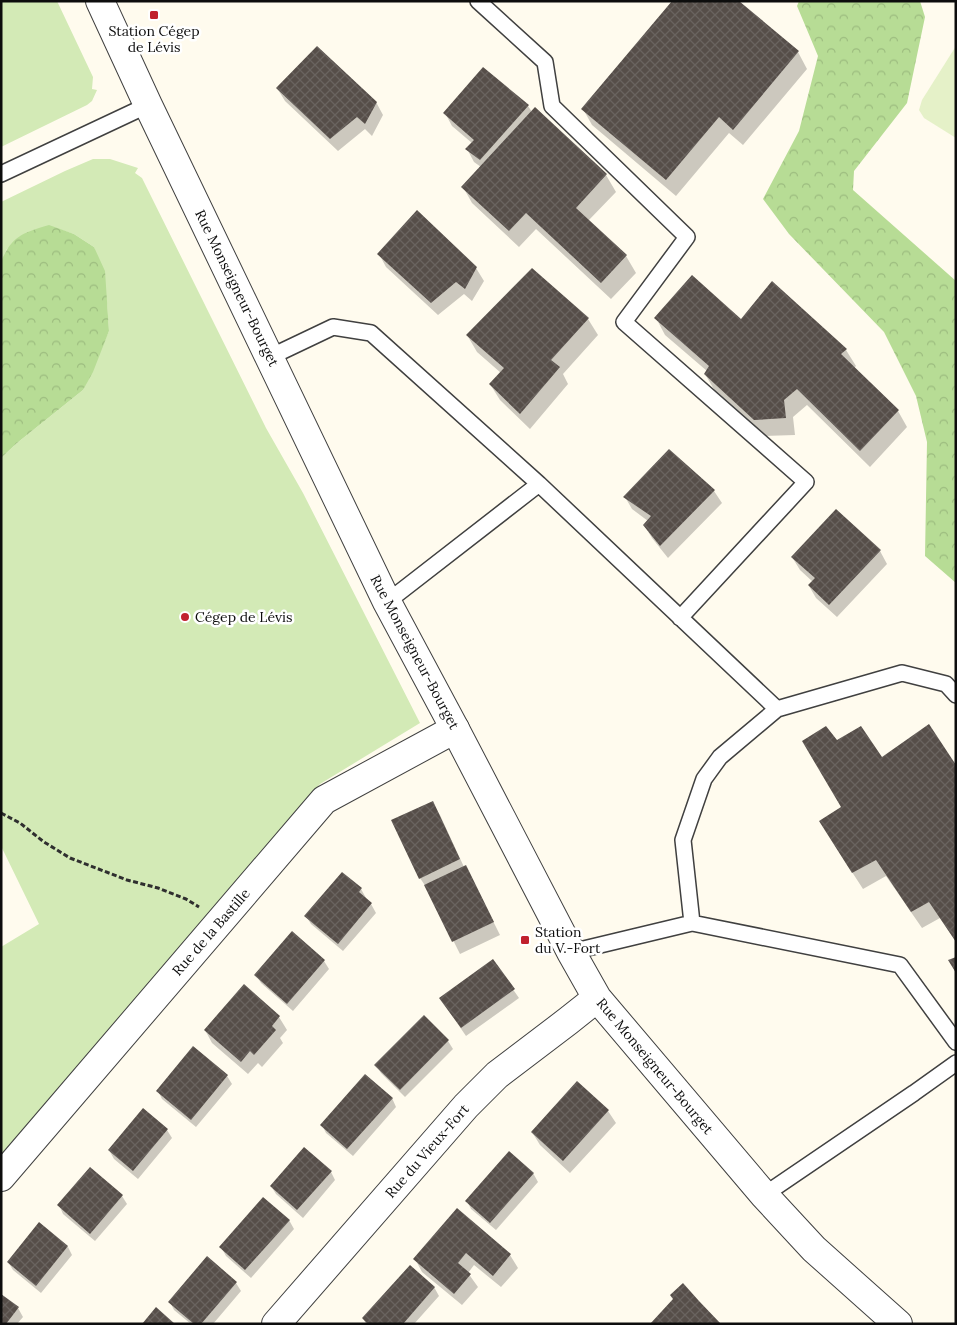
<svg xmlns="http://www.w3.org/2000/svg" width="957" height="1325" font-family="Lora,serif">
<defs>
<pattern id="forest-crowns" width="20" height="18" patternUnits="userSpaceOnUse" patternTransform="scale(1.25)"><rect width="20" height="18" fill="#b7dc95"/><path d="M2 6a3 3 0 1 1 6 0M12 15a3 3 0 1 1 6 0" fill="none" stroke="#9cbc7f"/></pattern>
<pattern id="building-cross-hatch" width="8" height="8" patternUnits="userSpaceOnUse" patternTransform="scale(1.25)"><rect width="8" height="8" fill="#564e49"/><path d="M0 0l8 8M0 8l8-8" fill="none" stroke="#69635f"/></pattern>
</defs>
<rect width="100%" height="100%" fill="#fffbee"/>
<path fill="#d3eab6" d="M 1,1 L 57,1 L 93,77 L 92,89 L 97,90 L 92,101 L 87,105 L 1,147 Z
M 93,159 L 110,159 L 138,168 L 135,173 L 142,178 L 266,428 L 303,493 L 420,723 L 320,784 L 1,1155 L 1,947 L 39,924 L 1,846 L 1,458 L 17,443 L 83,390 L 109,331 L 107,303 L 94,247 L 74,234 L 49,226 L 7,249 L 1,261 L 1,202 L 65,171 Z"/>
<path fill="url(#forest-crowns)" d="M 799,1 L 920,1 L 925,17 L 907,103 L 854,171 L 853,190 L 956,281 L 956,583 L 925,556 L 927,442 L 916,396 L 884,332 L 789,234 L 763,199 L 799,131 L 818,56 L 797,6 Z
M 49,225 L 74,234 L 94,247 L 105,271 L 109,331 L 93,372 L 83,390 L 17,443 L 1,458 L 1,261 C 13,235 23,233 49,225 Z"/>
<path fill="#e5f1c8" d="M 956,46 L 956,138 L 924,118 L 919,110 L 922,100 Z"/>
<path fill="#0003" d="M 798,52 L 807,69 L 743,145 L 729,133 L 676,196 L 592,125 L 583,109 Z
M 483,69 L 528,106 L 532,112 L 535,109 L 606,175 L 616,192 L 588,221 L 626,256 L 636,273 L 611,299 L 536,229 L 519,247 L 472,203 L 463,187 L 481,167 L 474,162 L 467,149 L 472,143 L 452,126 L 445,113 Z
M 277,88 L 376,102 L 383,115 L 372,136 L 365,129 L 338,151 L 285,101 Z
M 379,254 L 476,268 L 484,281 L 472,301 L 464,294 L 438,315 L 386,267 Z
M 656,318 L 741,321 L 846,350 L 856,366 L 854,368 L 898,411 L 907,427 L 870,467 L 807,405 L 793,417 L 795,435 L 764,436 L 715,391 L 705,374 L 707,371 L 665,335 Z
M 588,319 L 598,335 L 563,374 L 568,384 L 530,429 L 500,400 L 490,384 L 501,373 L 477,352 L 467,335 Z
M 669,450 L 714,491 L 722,503 L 668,558 L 652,538 L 644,525 L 648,521 L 632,509 L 625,497 Z
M 880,551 L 887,564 L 837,617 L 816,598 L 809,586 L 813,582 L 800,570 L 792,557 Z
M 836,742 L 881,759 L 956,768 L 956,942 L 940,918 L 922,928 L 886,876 L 863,889 L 830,838 L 843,807 Z
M 432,802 L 440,815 L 464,867 L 472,879 L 500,935 L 460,954 L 428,890 L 420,878 Z
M 361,889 L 366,898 L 365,899 L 371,904 L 376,913 L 343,951 L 311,924 L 306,916 Z
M 292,933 L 324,961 L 329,969 L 293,1011 L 261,983 L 256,975 Z
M 493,961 L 519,998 L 466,1036 L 440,998 Z
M 244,986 L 279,1017 L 287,1030 L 280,1038 L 283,1043 L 262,1067 L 258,1063 L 248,1074 L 212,1043 L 205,1030 Z
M 424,1017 L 448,1041 L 453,1049 L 405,1097 L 381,1073 L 376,1065 Z
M 194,1048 L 227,1076 L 232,1084 L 196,1127 L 162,1099 L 158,1091 Z
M 392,1098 L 396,1107 L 353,1156 L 326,1133 L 322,1125 Z
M 608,1111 L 616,1123 L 570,1173 L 540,1145 L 532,1132 Z
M 167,1130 L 172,1138 L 138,1179 L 114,1159 L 109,1150 Z
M 331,1172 L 335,1180 L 303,1218 L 276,1194 L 271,1186 Z
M 533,1173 L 538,1182 L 496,1230 L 471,1209 L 467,1201 Z
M 122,1196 L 127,1204 L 95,1241 L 63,1214 L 59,1205 Z
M 457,1210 L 510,1255 L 518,1268 L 501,1287 L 474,1265 L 468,1273 L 478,1287 L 462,1305 L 422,1272 L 415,1259 Z
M 289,1220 L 294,1229 L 251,1278 L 226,1256 L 221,1247 Z
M 68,1247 L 72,1255 L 41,1293 L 13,1270 L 8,1262 Z
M 236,1283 L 241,1291 L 213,1324 L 191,1324 L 174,1310 L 170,1302 Z
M 434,1287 L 439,1296 L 414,1324 L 366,1324 L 363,1318 Z
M 18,1308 L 23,1317 L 17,1324 L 1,1324 Z"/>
<path fill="url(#building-cross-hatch)" d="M 672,1 L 739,1 L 799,51 L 733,130 L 719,117 L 666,180 L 581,109 Z
M 317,46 L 377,102 L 365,124 L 357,117 L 330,139 L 276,88 Z
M 483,67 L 529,105 L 480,160 L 465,149 L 474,140 L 443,113 Z
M 535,107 L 607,174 L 576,208 L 627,255 L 601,283 L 526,213 L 509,231 L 461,187 Z
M 417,210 L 477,267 L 465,289 L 456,282 L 431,303 L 377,254 Z
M 532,268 L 589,318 L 551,360 L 560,367 L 520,414 L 489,384 L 504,368 L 466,335 Z
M 692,275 L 741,319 L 772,281 L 847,349 L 841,354 L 899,410 L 860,451 L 797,389 L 784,400 L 786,418 L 754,420 L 704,374 L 709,366 L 654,318 Z
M 669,449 L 715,490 L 660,546 L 643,525 L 651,516 L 623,497 Z
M 836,509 L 881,550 L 829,605 L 808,585 L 815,578 L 791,557 Z
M 929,724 L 956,765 L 956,942 L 929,902 L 911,912 L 876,860 L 852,873 L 819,821 L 841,807 L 802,741 L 826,726 L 837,740 L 861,726 L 882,757 Z
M 433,801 L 460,859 L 419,879 L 391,820 Z
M 466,865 L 494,922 L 452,942 L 424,885 Z
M 342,872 L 362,888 L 359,892 L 372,903 L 338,944 L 304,916 Z
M 292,931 L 325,960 L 287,1004 L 254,975 Z
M 956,957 L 956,973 L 948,960 Z
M 493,959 L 515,989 L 461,1028 L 439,998 Z
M 244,984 L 280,1016 L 272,1026 L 276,1030 L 254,1055 L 250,1051 L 241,1062 L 204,1030 Z
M 424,1015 L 449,1040 L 400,1090 L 374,1065 Z
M 193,1046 L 228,1075 L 191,1120 L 156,1091 Z
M 365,1074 L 393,1098 L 347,1149 L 320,1125 Z
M 577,1081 L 609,1110 L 563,1161 L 531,1132 Z
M 143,1108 L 168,1129 L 133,1171 L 108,1150 Z
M 304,1147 L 332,1171 L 297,1210 L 270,1186 Z
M 509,1151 L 534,1173 L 490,1223 L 465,1201 Z
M 90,1167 L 123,1195 L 90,1234 L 57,1205 Z
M 263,1197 L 290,1220 L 245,1270 L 219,1247 Z
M 457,1208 L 511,1254 L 493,1276 L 466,1253 L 458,1263 L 471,1274 L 454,1294 L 413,1259 Z
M 39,1222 L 68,1246 L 36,1286 L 7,1262 Z
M 207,1256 L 237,1282 L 201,1324 L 194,1324 L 168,1302 Z
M 410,1265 L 435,1287 L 403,1324 L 368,1324 L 362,1318 Z
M 683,1283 L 699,1301 L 721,1324 L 650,1324 L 673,1299 L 670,1295 Z
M 1,1294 L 19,1307 L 6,1324 L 1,1324 Z
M 156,1307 L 175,1324 L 142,1324 Z"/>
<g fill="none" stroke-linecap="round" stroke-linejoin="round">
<g stroke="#404040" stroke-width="18">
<path id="service" d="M 478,1 L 545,62 L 552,106 L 687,237 L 624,322 L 806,482 L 680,618
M 1,174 L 148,105
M 270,357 L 333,327 L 371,333 L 539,484 L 777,709
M 387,602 L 539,484
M 692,923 L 683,840 L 704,779 L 720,757 L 777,709 L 902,673 L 946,684 L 956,695
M 571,952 L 692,923 L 900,965 L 956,1042
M 764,1195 L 914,1093 L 956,1063"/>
</g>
<g stroke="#404040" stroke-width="30">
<path id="minor" d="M 1,1177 L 324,800 L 455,729"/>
</g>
<g stroke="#404040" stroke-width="30">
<path id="tertiary" d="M 100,1 L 148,105 L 387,602 L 455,729 L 571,952 L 597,998 L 764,1195 L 814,1249 L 898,1324
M 276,1324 L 466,1106 L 497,1075 L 568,1021 L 597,998"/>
</g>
<path stroke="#2f2f2f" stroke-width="3" stroke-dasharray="5 2.5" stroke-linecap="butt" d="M 1,813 L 20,823 L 44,842 L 70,858 L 127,880 L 158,888 L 186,899 L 199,907"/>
<use href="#service" stroke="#fff" stroke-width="15"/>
<use href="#minor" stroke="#fff" stroke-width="28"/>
<use href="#tertiary" stroke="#fff" stroke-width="28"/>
</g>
<g fill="#c1212e" stroke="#fff" stroke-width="2">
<rect x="149" y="10" width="10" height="10" rx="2.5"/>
<circle cx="185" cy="617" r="5"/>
<rect x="520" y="935" width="10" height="10" rx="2.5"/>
</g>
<g text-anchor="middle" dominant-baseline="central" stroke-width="5" stroke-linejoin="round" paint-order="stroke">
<g font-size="14" fill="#0d0d0d" stroke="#fff" text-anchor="start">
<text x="154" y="31" text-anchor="middle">Station Cégep<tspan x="154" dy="16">de Lévis</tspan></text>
<text x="195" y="617">Cégep de Lévis</text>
<text x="535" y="932">Station<tspan x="535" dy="16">du V.-Fort</tspan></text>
</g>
<g font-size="14" fill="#0d0d0d" stroke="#fff">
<text transform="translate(237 288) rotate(64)">Rue Monseigneur-Bourget</text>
<text transform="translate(415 652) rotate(62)">Rue Monseigneur-Bourget</text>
<text transform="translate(211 932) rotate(-49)">Rue de la Bastille</text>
<text transform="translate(655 1066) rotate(50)">Rue Monseigneur-Bourget</text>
<text transform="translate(427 1151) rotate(-49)">Rue du Vieux-Fort</text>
</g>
</g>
<rect width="957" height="1325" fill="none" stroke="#0d0d0d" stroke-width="5"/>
</svg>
